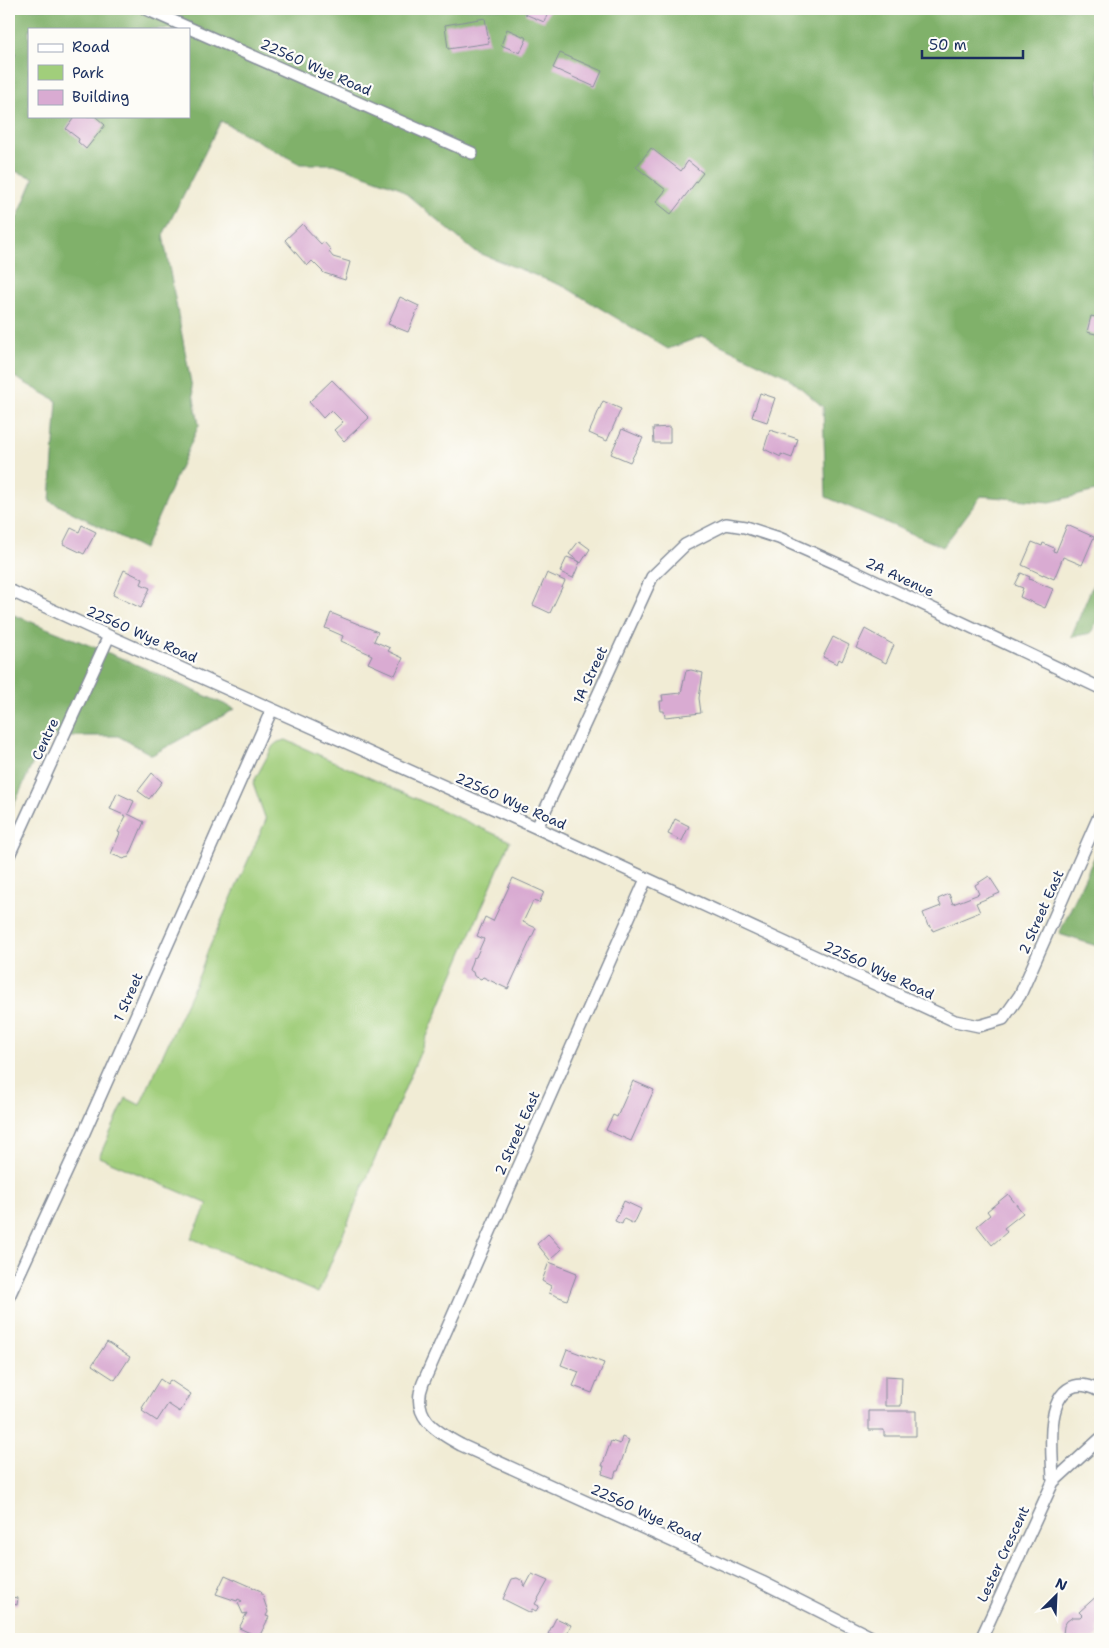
<svg xmlns="http://www.w3.org/2000/svg" width="1109" height="1648" font-family="'Shantell Sans',sans-serif">
<rect width="100%" height="100%" fill="#fdfcf7"/>
<filter id="ink" filterUnits="userSpaceOnUse"><feTurbulence type="fractalNoise" baseFrequency=".02" numOctaves="2"/><feDisplacementMap in="SourceGraphic" scale="10" xChannelSelector="R" yChannelSelector="G"/><feConvolveMatrix kernelMatrix="1 2 1 2 8 2 1 2 1" color-interpolation-filters="sRGB"/></filter>
<filter id="wash" filterUnits="userSpaceOnUse"><feTurbulence type="fractalNoise" baseFrequency=".0096" numOctaves="4" result="noise"/><feDisplacementMap in="SourceGraphic" scale="20" xChannelSelector="R" yChannelSelector="G"/><feGaussianBlur stdDeviation="1.12" result="paint"/><feColorMatrix in="noise" values="0 0 0 0 0 0 0 0 0 0 0 0 0 0 0 0 0 1.4 0 .05"/><feComposite in="paint" operator="in"/></filter>
<g filter="url(#wash)">
<rect width="100%" height="100%" fill="#f1ecd5"/>
<path fill="#a1ce7b" stroke="#5e7e6c" d="M 286,740 L 510,841 L 318,1293 L 191,1238 L 208,1204 L 99,1157 L 126,1098 L 140,1105 L 201,971 L 206,955 L 266,820 L 253,783 L 273,746 L 278,742 Z"/>
<path fill="#80b16b" stroke="#4e7064" fill-rule="evenodd" d="M 9,9 L 1100,9 L 1100,490 L 1050,502 L 981,496 L 943,547 L 826,497 L 823,407 L 788,377 L 702,336 L 668,349 L 565,287 L 474,251 L 398,187 L 334,164 L 300,164 L 221,121 L 163,235 L 199,425 L 144,549 L 50,501 L 57,401 L 9,374 L 9,237 L 34,178 L 9,169 ZM 29,29 L 189,29 L 189,116 L 29,116 Z
M 1100,568 L 1100,615 L 1091,633 L 1071,637 Z
M 9,613 L 126,660 L 235,709 L 152,755 L 118,736 L 45,736 L 9,816 Z
M 1100,845 L 1100,947 L 1059,934 Z"/>
<g id="blocks">
<path fill="#d9abd2" d="M 528,9 L 550,9 L 544,22 L 525,14 Z
M 485,18 L 489,43 L 448,49 L 445,25 Z
M 507,29 L 527,38 L 520,53 L 501,45 Z
M 9,53 L 15,55 L 9,71 Z
M 560,53 L 602,71 L 595,87 L 553,68 Z
M 75,116 L 95,116 L 105,125 L 86,149 L 78,142 L 79,139 L 66,129 Z
M 651,148 L 681,171 L 688,161 L 703,173 L 671,214 L 656,202 L 666,190 L 636,167 Z
M 302,224 L 321,244 L 324,242 L 331,250 L 329,252 L 333,257 L 350,262 L 345,280 L 324,273 L 312,261 L 307,266 L 285,240 Z
M 400,297 L 419,306 L 408,332 L 388,324 Z
M 1091,316 L 1100,318 L 1100,335 L 1087,332 Z
M 332,380 L 369,418 L 344,441 L 334,430 L 343,422 L 331,410 L 323,418 L 309,402 Z
M 760,393 L 775,398 L 767,422 L 752,417 Z
M 603,401 L 621,409 L 607,441 L 589,433 Z
M 670,427 L 670,443 L 654,443 L 653,428 Z
M 622,429 L 643,438 L 630,462 L 611,454 Z
M 770,430 L 798,439 L 792,458 L 781,454 L 781,457 L 764,449 Z
M 82,525 L 96,532 L 84,554 L 63,544 L 71,528 L 79,532 Z
M 1067,525 L 1094,537 L 1082,565 L 1063,557 L 1054,579 L 1043,574 L 1043,575 L 1022,565 L 1032,542 L 1042,546 L 1043,543 L 1054,548 L 1053,551 L 1056,552 Z
M 579,541 L 590,549 L 581,563 L 569,554 Z
M 567,557 L 580,562 L 573,578 L 560,572 Z
M 124,570 L 143,579 L 141,584 L 150,588 L 141,608 L 113,595 Z
M 547,573 L 565,581 L 550,613 L 533,605 Z
M 1021,573 L 1030,577 L 1029,579 L 1053,589 L 1045,608 L 1020,597 L 1023,588 L 1015,585 Z
M 331,613 L 378,632 L 374,641 L 390,648 L 388,651 L 403,658 L 395,675 L 368,663 L 372,655 L 341,641 L 343,636 L 325,628 Z
M 865,629 L 894,645 L 886,663 L 856,648 Z
M 833,637 L 849,645 L 842,661 L 839,659 L 837,664 L 823,657 Z
M 691,670 L 703,673 L 699,698 L 701,713 L 665,717 L 664,711 L 661,711 L 660,701 L 663,701 L 662,695 L 681,693 L 686,671 Z
M 152,773 L 162,782 L 149,799 L 138,791 Z
M 117,793 L 134,801 L 128,814 L 144,822 L 129,857 L 125,858 L 124,859 L 111,854 L 120,833 L 118,832 L 126,816 L 110,809 Z
M 675,819 L 689,826 L 682,841 L 668,834 Z
M 989,876 L 1000,893 L 976,903 L 980,912 L 933,931 L 930,925 L 928,926 L 923,913 L 941,906 L 938,899 L 949,894 L 953,904 L 979,894 L 975,885 Z
M 513,878 L 544,892 L 539,903 L 533,901 L 523,922 L 536,928 L 508,989 L 483,977 L 481,979 L 474,976 L 473,972 L 469,970 L 473,958 L 476,957 L 484,939 L 477,936 L 485,917 L 493,921 Z
M 633,1081 L 654,1090 L 631,1141 L 606,1130 L 613,1115 L 617,1117 Z
M 1008,1194 L 1023,1213 L 1004,1228 L 1007,1232 L 992,1245 L 977,1226 L 990,1215 L 987,1211 Z
M 624,1201 L 641,1209 L 634,1224 L 624,1219 L 622,1224 L 615,1221 Z
M 548,1234 L 562,1249 L 550,1260 L 537,1244 Z
M 549,1262 L 577,1273 L 567,1300 L 549,1293 L 551,1286 L 542,1281 Z
M 107,1342 L 130,1357 L 115,1380 L 92,1365 Z
M 567,1349 L 604,1363 L 592,1393 L 573,1386 L 579,1372 L 561,1365 Z
M 885,1376 L 902,1377 L 901,1406 L 885,1406 Z
M 160,1379 L 167,1384 L 170,1380 L 191,1394 L 180,1412 L 168,1404 L 157,1421 L 142,1411 L 144,1409 L 142,1408 Z
M 869,1411 L 916,1411 L 916,1436 L 884,1436 L 884,1430 L 869,1430 Z
M 622,1437 L 629,1440 L 618,1471 L 616,1471 L 614,1478 L 602,1474 L 604,1466 L 602,1466 L 611,1441 L 620,1444 Z
M 532,1574 L 548,1581 L 535,1604 L 539,1606 L 536,1611 L 532,1609 L 531,1613 L 503,1599 L 512,1579 L 517,1578 L 523,1581 L 525,1587 Z
M 225,1575 L 261,1591 L 268,1612 L 266,1616 L 269,1617 L 259,1637 L 239,1628 L 247,1613 L 243,1614 L 238,1603 L 242,1601 L 238,1599 L 237,1601 L 216,1594 Z
M 1100,1593 L 1100,1624 L 1097,1627 L 1098,1629 L 1098,1636 L 1094,1639 L 1066,1639 L 1063,1634 L 1064,1626 L 1067,1621 L 1073,1617 L 1080,1617 L 1082,1615 L 1079,1612 Z
M 9,1594 L 11,1594 L 10,1597 L 18,1598 L 17,1605 L 9,1603 Z
M 556,1618 L 571,1625 L 564,1639 L 548,1634 Z"/>
</g>
</g>
<g filter="url(#ink)">
<use href="#blocks" fill-opacity="0" stroke="#868e9a" stroke-width="1"/>
<g fill="none" stroke-linecap="round" stroke-linejoin="round">
<g stroke="#868e9a" stroke-width="14">
<path id="minor" d="M 146,9 L 472,153
M 9,590 L 109,636 L 537,828 L 955,1021 L 979,1026 L 1003,1019 L 1020,995 L 1100,814
M 537,828 L 652,577 L 685,545 L 726,524 L 745,527 L 779,538 L 851,570 L 1100,688
M 9,855 L 109,636
M 646,879 L 423,1383 C 410,1416 435,1431 461,1445 L 762,1582 L 875,1639
M 9,1296 L 71,1162 L 272,709
M 1053,1482 C 1053,1457 1043,1395 1075,1386 C 1083,1384 1094,1387 1100,1392
M 981,1639 L 1053,1482 L 1100,1439"/>
</g>
<use href="#minor" stroke="#fff" stroke-width="11"/>
</g>
</g>
<g text-anchor="middle" dominant-baseline="central" stroke-width="4.5" stroke-linejoin="round" paint-order="stroke">
<g font-size="14" fill="#1b2f5e" stroke="#fdfcf7">
<text transform="translate(316 67) rotate(24)">22560 Wye Road</text>
<text transform="translate(900 577) rotate(25)">2A Avenue</text>
<text transform="translate(142 634) rotate(24)">22560 Wye Road</text>
<text transform="translate(590 675) rotate(-65)">1A Street</text>
<text transform="translate(45 739) rotate(-65)">Centre</text>
<text transform="translate(511 801) rotate(24)">22560 Wye Road</text>
<text transform="translate(1041 912) rotate(-66)">2 Street East</text>
<text transform="translate(879 970) rotate(25)">22560 Wye Road</text>
<text transform="translate(128 997) rotate(-66)">1 Street</text>
<text transform="translate(517 1133) rotate(-66)">2 Street East</text>
<text transform="translate(646 1513) rotate(25)">22560 Wye Road</text>
<text transform="translate(1003 1554) rotate(-65)">Lester Crescent</text>
</g>
</g>
<rect width="1109" height="1648" fill="none" stroke="#fdfcf7" stroke-width="30"/>
<rect x="28" y="28" width="162" height="90" fill="#fdfcf7" stroke="#a3aaba"/>
<rect x="38" y="44" width="25" height="8" fill="#ffffff" stroke="#a3aaba"/>
<text x="72" y="52" font-size="15" fill="#1b2f5e">Road</text>
<rect x="38" y="65" width="25" height="15" fill="#a1ce7b" stroke="#a3aaba"/>
<text x="72" y="78" font-size="15" fill="#1b2f5e">Park</text>
<rect x="38" y="90" width="25" height="15" fill="#d9abd2" stroke="#a3aaba"/>
<text x="72" y="102" font-size="15" fill="#1b2f5e">Building</text>
<g transform="translate(1056 1596) rotate(24)" stroke="#fdfcf7" stroke-width="4" paint-order="stroke">
<path d="M0-4L9 19L0 12L-9 19Z" fill="#1b2f5e"/>
<text y="-8" font-size="14" font-weight="bold" text-anchor="middle" fill="#1b2f5e">N</text>
</g>
<path d="M922 50v8h101v-8" fill="none" stroke="#1b2f5e" stroke-width="2.5"/>
<text x="929" y="50" font-size="15" fill="#1b2f5e" stroke="#fdfcf7" stroke-width="4" paint-order="stroke">50 m</text>
</svg>
